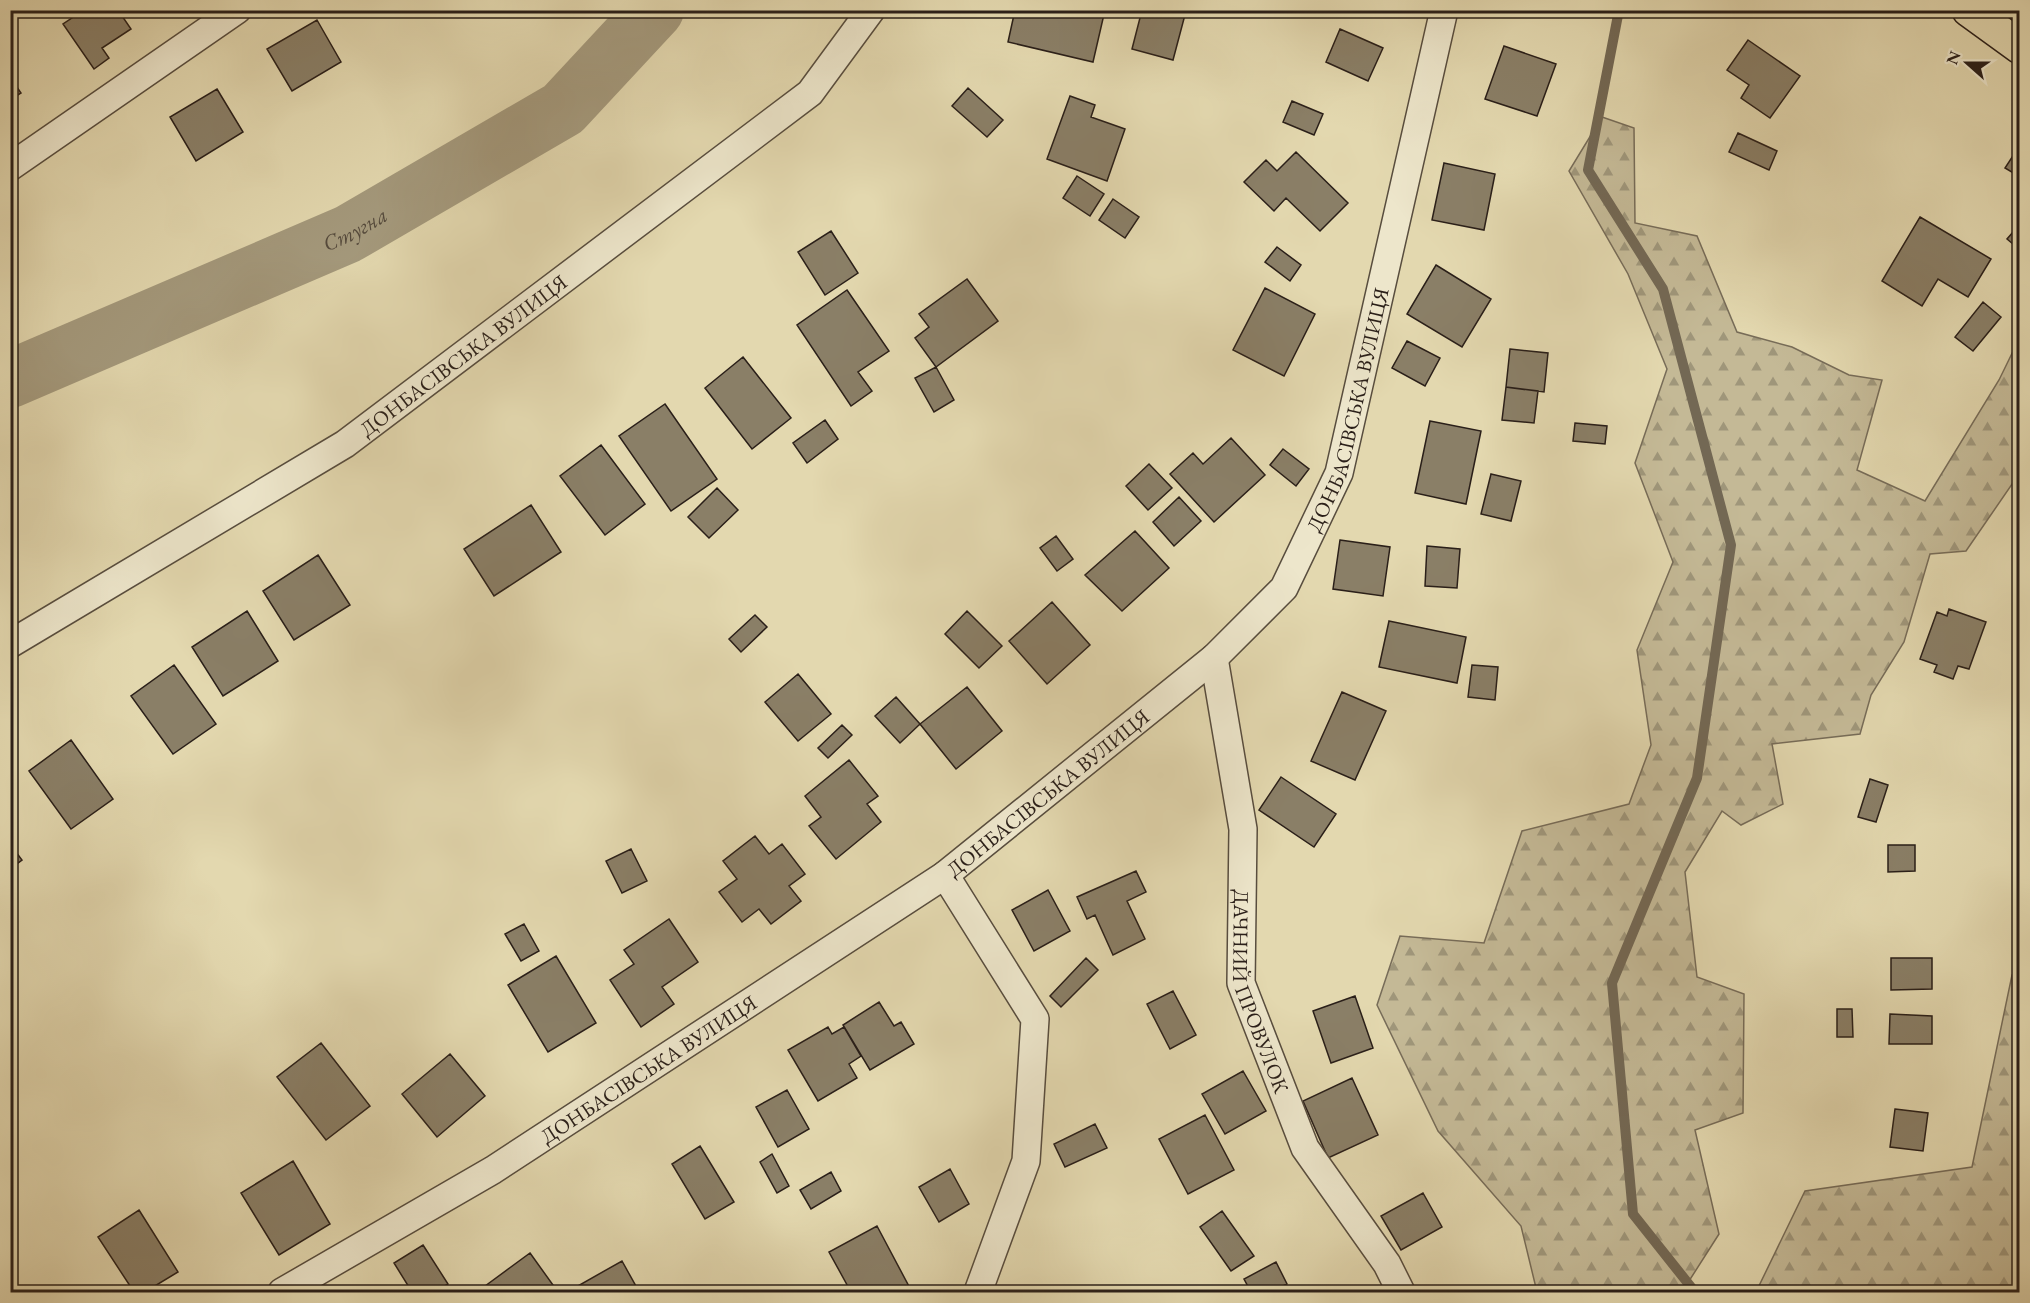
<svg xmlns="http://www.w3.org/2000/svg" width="2030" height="1303" font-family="'EB Garamond',serif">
<defs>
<pattern id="forest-firs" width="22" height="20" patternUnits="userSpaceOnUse" patternTransform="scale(1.5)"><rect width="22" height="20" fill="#c4b996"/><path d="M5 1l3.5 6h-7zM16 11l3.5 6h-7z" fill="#9f967a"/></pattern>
</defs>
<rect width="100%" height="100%" fill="#e3d8af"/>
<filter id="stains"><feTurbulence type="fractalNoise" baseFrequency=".00333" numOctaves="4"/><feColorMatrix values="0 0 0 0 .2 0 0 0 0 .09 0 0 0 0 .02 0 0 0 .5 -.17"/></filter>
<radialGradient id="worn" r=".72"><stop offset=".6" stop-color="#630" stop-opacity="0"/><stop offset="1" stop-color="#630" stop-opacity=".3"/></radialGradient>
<path fill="url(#forest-firs)" stroke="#776c58" stroke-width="1.5" d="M 1602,117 L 1634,128 L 1635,223 L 1697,236 L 1737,332 L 1792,347 L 1849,375 L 1882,380 L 1857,470 L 1925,501 L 1999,380 L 2019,339 L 2019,474 L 1966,551 L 1930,554 L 1904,642 L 1871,695 L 1860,734 L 1772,744 L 1783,804 L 1741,825 L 1722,811 L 1685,872 L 1697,977 L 1744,994 L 1743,1113 L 1695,1130 L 1719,1234 L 1682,1292 L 1537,1292 L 1521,1226 L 1438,1131 L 1377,1005 L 1400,936 L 1484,943 L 1522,831 L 1629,804 L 1651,745 L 1637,650 L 1673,562 L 1635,463 L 1667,369 L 1628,274 L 1569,171 Z
M 2012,975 L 2020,976 L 2019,1292 L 1756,1292 L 1805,1191 L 1972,1167 Z"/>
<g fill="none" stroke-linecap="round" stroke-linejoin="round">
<path stroke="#736854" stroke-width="10" d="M 1619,10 L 1588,170 L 1663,289 L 1731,545 L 1697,778 L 1612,983 L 1633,1214 L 1695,1292"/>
<path stroke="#a4997c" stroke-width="58" id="s1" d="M 10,379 L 348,234 L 563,109 L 655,10"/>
</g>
<path fill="#8a7f67" stroke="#2a1f19" stroke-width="1.5" d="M 84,10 L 118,10 L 131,29 L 102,48 L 109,58 L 94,69 L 63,24 Z
M 1015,10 L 1105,10 L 1093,62 L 1008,42 Z
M 1142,10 L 1186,11 L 1173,60 L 1132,49 Z
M 317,20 L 341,62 L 292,91 L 267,49 Z
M 1340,29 L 1383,48 L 1368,81 L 1326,62 Z
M 1748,40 L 1800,76 L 1770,118 L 1741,98 L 1749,85 L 1727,70 Z
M 1504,46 L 1556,64 L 1537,116 L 1485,99 Z
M 10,77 L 21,93 L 10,100 Z
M 968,88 L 1003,120 L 987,137 L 952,106 Z
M 217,89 L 243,132 L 196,161 L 170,117 Z
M 1070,96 L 1095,105 L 1091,117 L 1125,129 L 1107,181 L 1047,159 Z
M 1292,101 L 1323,114 L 1314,135 L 1283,122 Z
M 1738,133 L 1777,151 L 1769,170 L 1729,152 Z
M 2020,145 L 2020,177 L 2005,168 Z
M 1296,152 L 1348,203 L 1320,231 L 1286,198 L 1274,211 L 1244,182 L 1266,160 L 1277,171 Z
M 1444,163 L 1495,174 L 1484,230 L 1432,220 Z
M 1077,176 L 1104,194 L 1090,216 L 1063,198 Z
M 1113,199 L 1139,217 L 1125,238 L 1099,220 Z
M 1920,217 L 1991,259 L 1968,297 L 1938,279 L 1922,306 L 1882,281 Z
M 2020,224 L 2020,250 L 2007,239 Z
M 831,231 L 858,273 L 825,295 L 798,252 Z
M 1277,247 L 1301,265 L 1290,281 L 1265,262 Z
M 1436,265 L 1491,299 L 1462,347 L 1407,314 Z
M 967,279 L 998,321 L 936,367 L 915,338 L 929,327 L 919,314 Z
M 1265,288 L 1315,314 L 1284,376 L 1233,350 Z
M 847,290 L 889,351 L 858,372 L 872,391 L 851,406 L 797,325 Z
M 1983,302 L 2001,317 L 1973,351 L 1955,337 Z
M 1407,341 L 1440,358 L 1425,386 L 1392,368 Z
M 1510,349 L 1548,353 L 1544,392 L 1506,387 Z
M 743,357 L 791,418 L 752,449 L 705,388 Z
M 936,367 L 954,400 L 934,412 L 915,378 Z
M 1506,387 L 1538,391 L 1534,423 L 1502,420 Z
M 665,404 L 717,479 L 671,511 L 619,436 Z
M 825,420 L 838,439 L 807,463 L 793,443 Z
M 1430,421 L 1481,431 L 1466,504 L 1415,493 Z
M 1575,423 L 1607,426 L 1605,444 L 1573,441 Z
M 1231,438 L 1265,475 L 1214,522 L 1170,474 L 1193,453 L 1203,464 Z
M 601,445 L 645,504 L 605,535 L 560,476 Z
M 1283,449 L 1309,469 L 1296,486 L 1270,465 Z
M 1149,464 L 1172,488 L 1148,510 L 1126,486 Z
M 1491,474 L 1521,481 L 1511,521 L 1481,514 Z
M 717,488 L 738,510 L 709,538 L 688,517 Z
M 1179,497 L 1201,521 L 1174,546 L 1153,522 Z
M 531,505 L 561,552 L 494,596 L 464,549 Z
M 1135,531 L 1169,568 L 1122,611 L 1085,575 Z
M 1056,536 L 1073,559 L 1057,571 L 1040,548 Z
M 1340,540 L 1390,547 L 1383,596 L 1333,589 Z
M 1427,546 L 1460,549 L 1457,588 L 1425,586 Z
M 318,555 L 350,605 L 294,640 L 263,591 Z
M 1052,602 L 1090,645 L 1047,684 L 1009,641 Z
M 1949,609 L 1986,622 L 1969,669 L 1958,666 L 1953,679 L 1934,672 L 1937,665 L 1920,659 L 1937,612 L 1947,616 Z
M 247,611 L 278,661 L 223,696 L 192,647 Z
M 967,611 L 1002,646 L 979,668 L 945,634 Z
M 755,615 L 767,627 L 741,652 L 729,639 Z
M 1389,621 L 1466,637 L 1457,683 L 1379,667 Z
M 174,665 L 216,724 L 173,754 L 131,696 Z
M 1472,665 L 1498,667 L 1495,700 L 1468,697 Z
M 798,674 L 831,714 L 798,741 L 765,702 Z
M 967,687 L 1002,731 L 956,769 L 920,724 Z
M 1342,692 L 1386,711 L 1355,780 L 1311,761 Z
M 896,697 L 920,724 L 900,743 L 875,716 Z
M 842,725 L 852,735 L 828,758 L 818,748 Z
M 71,740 L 113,799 L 71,829 L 29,771 Z
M 849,760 L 878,796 L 867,804 L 881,822 L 836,859 L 809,826 L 821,817 L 805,796 Z
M 1281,777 L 1336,814 L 1314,847 L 1259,810 Z
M 1870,779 L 1888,785 L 1876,822 L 1858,817 Z
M 755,836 L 769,854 L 782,844 L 805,874 L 789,886 L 801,901 L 771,924 L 759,909 L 742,922 L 719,892 L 737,879 L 723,861 Z
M 10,844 L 22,860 L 10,869 Z
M 1888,845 L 1915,845 L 1915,871 L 1888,872 Z
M 631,849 L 647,881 L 622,893 L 606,861 Z
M 1136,871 L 1146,892 L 1127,901 L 1145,939 L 1113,955 L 1095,915 L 1087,919 L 1077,897 Z
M 1048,890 L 1070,931 L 1034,951 L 1012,910 Z
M 669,919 L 698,962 L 662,987 L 674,1004 L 641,1027 L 610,980 L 634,964 L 624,950 Z
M 524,924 L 539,951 L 521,961 L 505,934 Z
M 556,956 L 596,1023 L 548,1052 L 508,985 Z
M 1086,958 L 1098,970 L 1061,1007 L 1050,996 Z
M 1891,958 L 1932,958 L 1932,989 L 1891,990 Z
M 1173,991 L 1196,1035 L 1170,1049 L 1147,1004 Z
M 1355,996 L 1373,1048 L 1331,1063 L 1313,1011 Z
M 879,1002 L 894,1026 L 901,1022 L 914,1044 L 870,1070 L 843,1025 Z
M 1837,1009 L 1852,1009 L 1853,1037 L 1837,1037 Z
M 1890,1014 L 1932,1016 L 1932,1044 L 1889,1044 Z
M 828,1027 L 832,1034 L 844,1027 L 861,1056 L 849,1064 L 857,1078 L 818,1101 L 788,1050 Z
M 321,1043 L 370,1106 L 326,1140 L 277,1077 Z
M 450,1054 L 485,1096 L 437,1137 L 402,1094 Z
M 1243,1071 L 1266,1111 L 1225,1134 L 1202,1094 Z
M 1352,1078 L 1378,1135 L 1328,1158 L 1303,1101 Z
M 787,1090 L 809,1129 L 778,1147 L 756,1107 Z
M 1895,1109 L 1928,1113 L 1923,1151 L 1890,1147 Z
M 1205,1115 L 1234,1170 L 1188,1194 L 1159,1139 Z
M 1095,1124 L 1107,1148 L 1065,1167 L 1054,1144 Z
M 700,1146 L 734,1202 L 705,1219 L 672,1164 Z
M 772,1154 L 789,1186 L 777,1193 L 760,1162 Z
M 293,1161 L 330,1224 L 279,1255 L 241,1193 Z
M 950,1169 L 969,1204 L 939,1222 L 919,1187 Z
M 831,1172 L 841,1191 L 811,1209 L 800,1190 Z
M 1423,1193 L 1442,1227 L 1401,1250 L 1381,1216 Z
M 139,1210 L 178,1272 L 145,1292 L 134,1292 L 98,1237 Z
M 1222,1211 L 1254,1256 L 1231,1271 L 1200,1227 Z
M 877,1226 L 912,1292 L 851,1292 L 829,1252 Z
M 423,1245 L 448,1284 L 435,1292 L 412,1292 L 394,1263 Z
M 530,1253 L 558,1292 L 484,1292 L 481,1289 Z
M 622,1261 L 637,1288 L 628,1292 L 579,1292 L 576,1287 Z
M 1276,1262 L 1287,1284 L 1270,1292 L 1251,1292 L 1244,1279 Z"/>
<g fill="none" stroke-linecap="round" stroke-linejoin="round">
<g stroke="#584d3e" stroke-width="30">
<g id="minor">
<path d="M 10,167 L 237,10"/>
<path id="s2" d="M 10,644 L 345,444 L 810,93 L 871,10"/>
<path id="s3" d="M 1214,658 L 1243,829 L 1241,983 L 1305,1148 L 1387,1264 L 1401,1292"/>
<path d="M 945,875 L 1035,1019 L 1026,1161 L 978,1292"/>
<path id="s4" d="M 282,1292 L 493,1170 L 945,875 L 1214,658 L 1284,588 L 1339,473 L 1444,10"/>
</g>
</g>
<g stroke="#2a1f19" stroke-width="36">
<path id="primary" d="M 1969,10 L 2020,47"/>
</g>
<use href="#minor" stroke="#ede6cb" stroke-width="27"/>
<use href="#primary" stroke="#e3d8af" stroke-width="33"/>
</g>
<g text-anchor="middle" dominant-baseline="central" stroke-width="4.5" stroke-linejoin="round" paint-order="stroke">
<g font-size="21" fill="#2a1f19" stroke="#ede6cb">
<text stroke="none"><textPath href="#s2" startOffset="538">ДОНБАСІВСЬКА ВУЛИЦЯ</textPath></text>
<text stroke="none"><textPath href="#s4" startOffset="1419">ДОНБАСІВСЬКА ВУЛИЦЯ</textPath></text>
<text stroke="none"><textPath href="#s4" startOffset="915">ДОНБАСІВСЬКА ВУЛИЦЯ</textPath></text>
<text stroke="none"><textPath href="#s3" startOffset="339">ДАЧНИЙ ПРОВУЛОК</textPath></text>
<text stroke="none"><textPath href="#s4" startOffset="429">ДОНБАСІВСЬКА ВУЛИЦЯ</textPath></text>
</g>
<g font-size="22" font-style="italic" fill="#554a3c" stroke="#ede6cb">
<text stroke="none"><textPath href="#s1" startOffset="376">Стугна</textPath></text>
</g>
</g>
<rect width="2030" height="1303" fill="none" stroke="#e3d8af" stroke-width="36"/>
<rect x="12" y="12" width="2006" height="1279" fill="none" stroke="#2a1f19" stroke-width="3"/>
<rect x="18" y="18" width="1994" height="1267" fill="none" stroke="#2a1f19" stroke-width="1.5"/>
<g transform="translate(1967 63) rotate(291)" stroke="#ede6cb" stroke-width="4.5" paint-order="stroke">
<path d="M0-4.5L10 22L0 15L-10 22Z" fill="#2a1f19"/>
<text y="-9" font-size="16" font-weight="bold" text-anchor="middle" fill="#2a1f19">N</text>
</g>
<rect width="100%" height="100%" filter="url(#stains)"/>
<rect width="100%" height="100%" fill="url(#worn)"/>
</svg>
